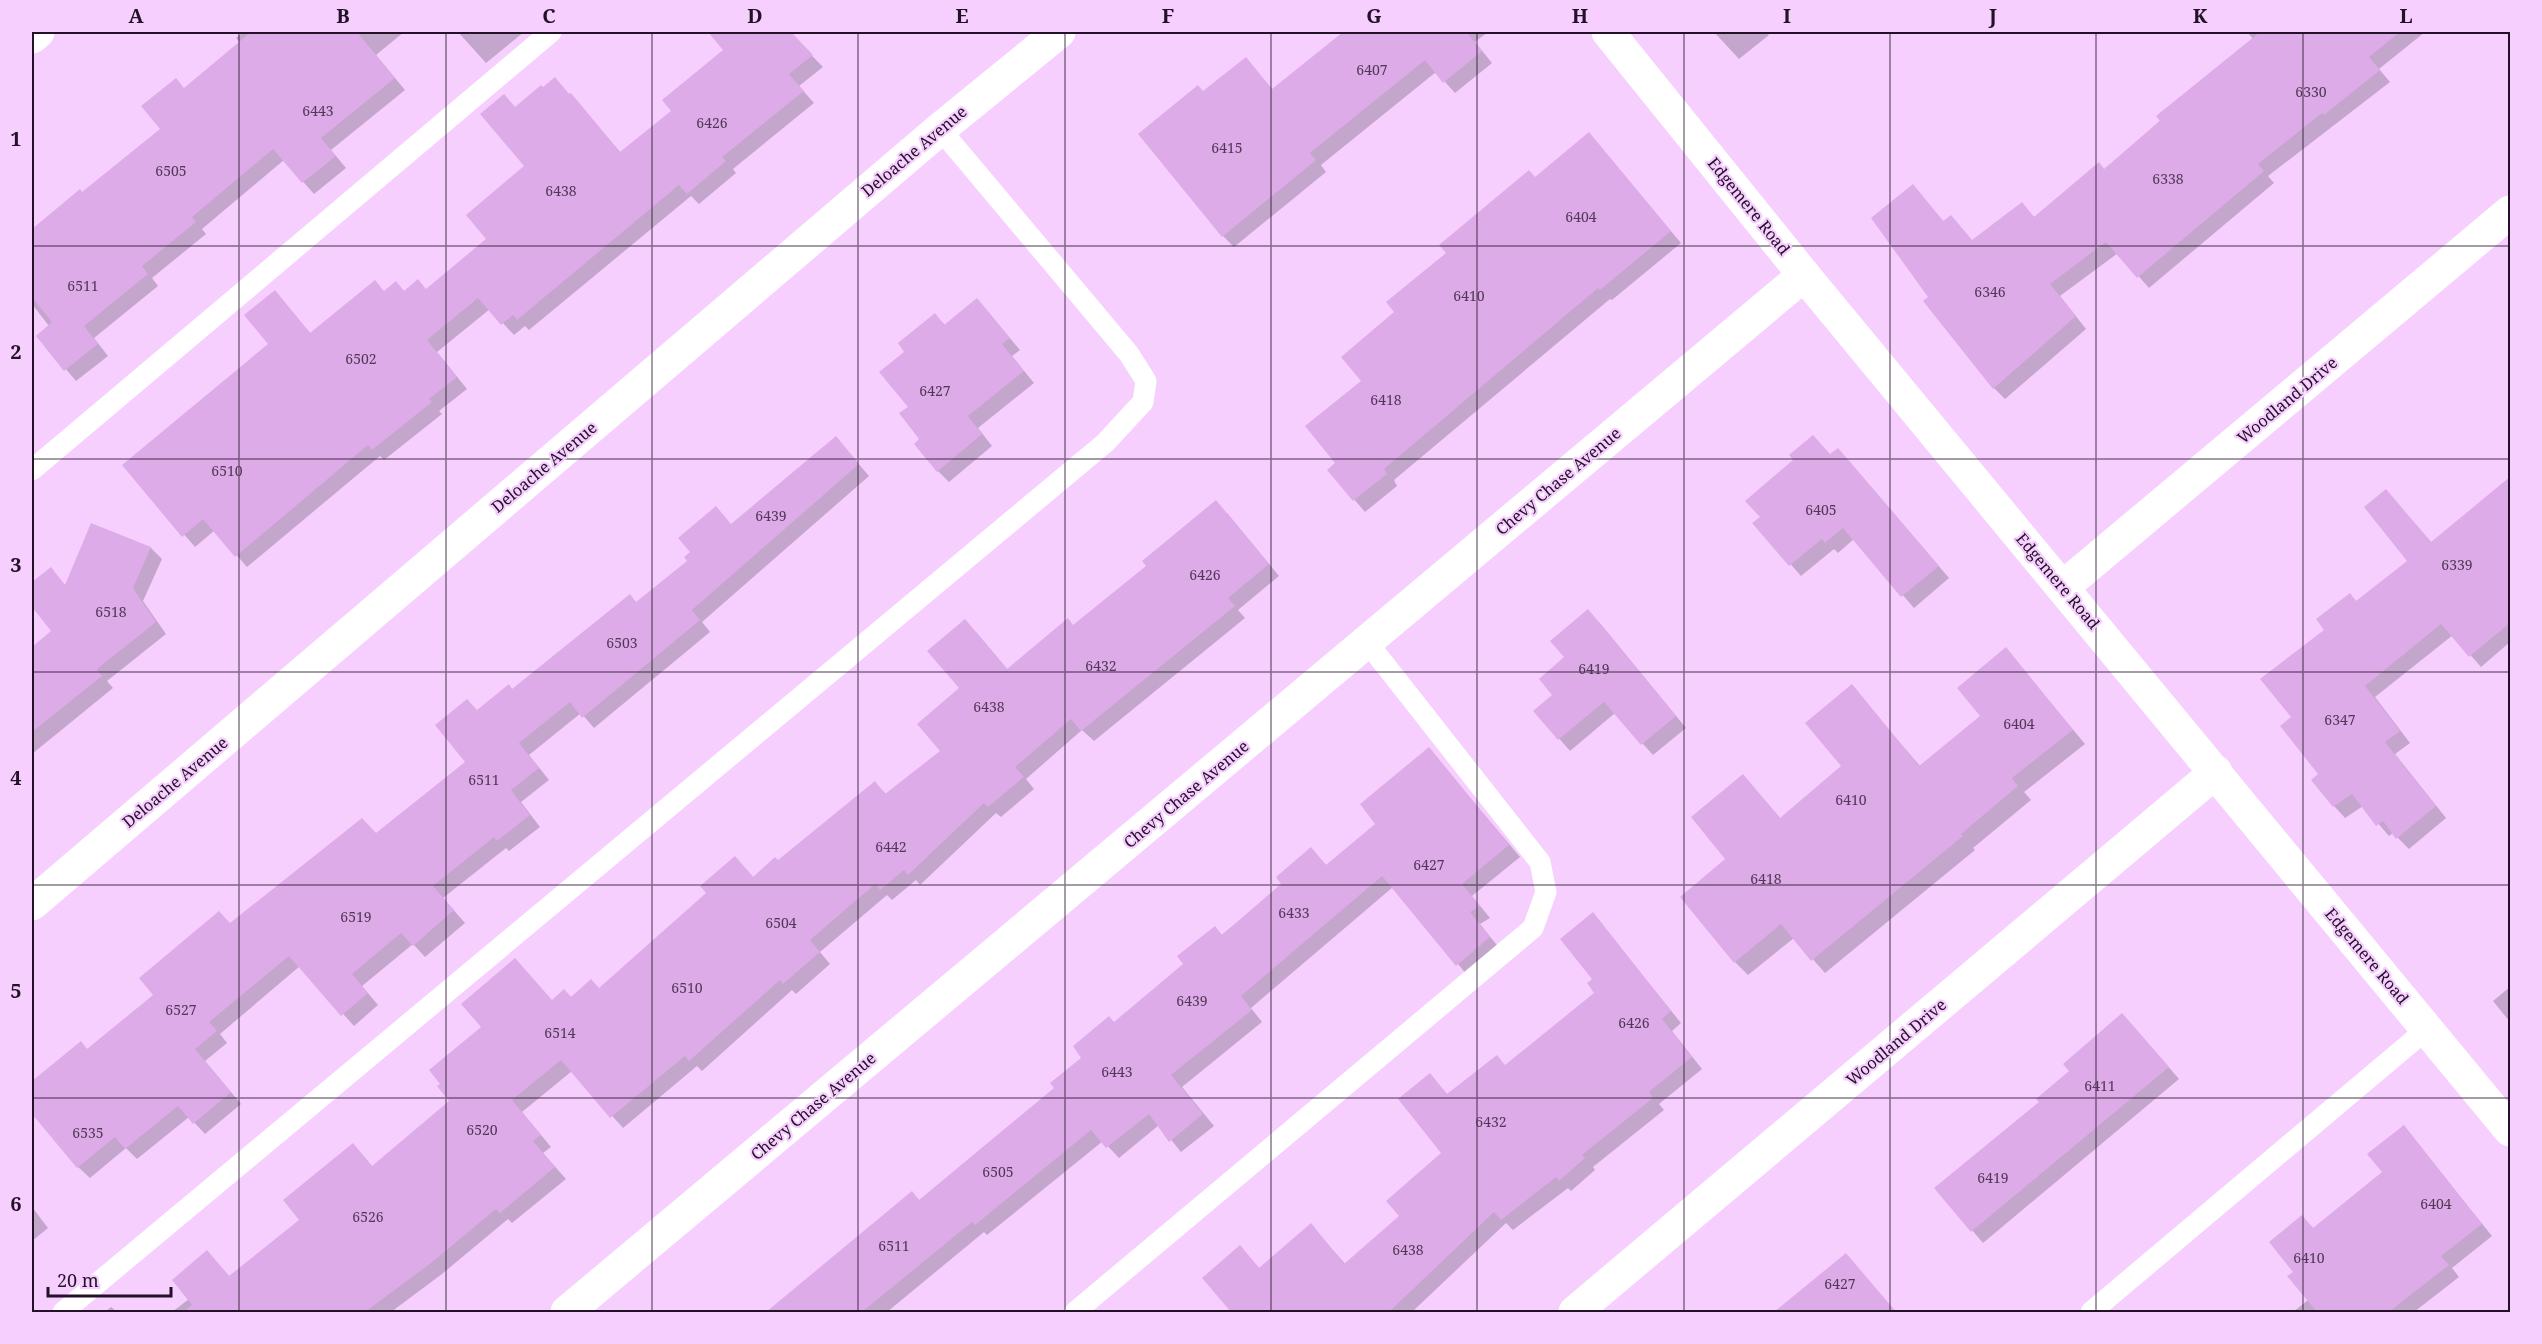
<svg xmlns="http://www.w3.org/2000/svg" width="2542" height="1344" font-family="'Noto Serif',serif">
<rect width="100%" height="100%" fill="#f6cfff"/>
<path fill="#0003" d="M 243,32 L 404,32 L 376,55 L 405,90 L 331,150 L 346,168 L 314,194 L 284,160 L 202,229 L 206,234 L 152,278 L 158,286 L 94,338 L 108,356 L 76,381 L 38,336 L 49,326 L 32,304 L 32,230 L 80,191 L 82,194 L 162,130 L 185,89 L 240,43 L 236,38 Z
M 458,32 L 524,32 L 486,63 Z
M 713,32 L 789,32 L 823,67 L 799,86 L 814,103 L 733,169 L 736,173 L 699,204 L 691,196 L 529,330 L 525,326 L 514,335 L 490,309 L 437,352 L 467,389 L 439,411 L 442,414 L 384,460 L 380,456 L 247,567 L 215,530 L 195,547 L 124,465 L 270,344 L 275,292 L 311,334 L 385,292 L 396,283 L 405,292 L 426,290 L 488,239 L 526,166 L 516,108 L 571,95 L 621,153 L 673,111 L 725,50 L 712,34 Z
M 1345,32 L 1488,32 L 1475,42 L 1492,63 L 1455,93 L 1436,72 L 1321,165 L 1326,172 L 1234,247 L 1223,236 L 1204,93 L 1246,59 L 1273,90 Z
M 1714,32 L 1766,32 L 1769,35 L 1739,59 Z
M 2251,32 L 2425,32 L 2379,69 L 2390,82 L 2268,176 L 2274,183 L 2149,288 L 2118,253 L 2060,296 L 2086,329 L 2005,399 L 1994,388 L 1930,298 L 1913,186 L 1944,222 L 1973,241 L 2022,204 L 2035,218 L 2104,170 L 2253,39 L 2248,33 Z
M 1589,134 L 1681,243 L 1612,300 L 1610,299 L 1394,480 L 1397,486 L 1365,512 L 1329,470 L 1337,464 L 1363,381 L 1396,312 L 1536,179 Z
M 988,312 L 1020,350 L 1012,356 L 1034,383 L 978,428 L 992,446 L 949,482 L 938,471 L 922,439 L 910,407 L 906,352 L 935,315 L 946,326 Z
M 836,438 L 869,476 L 702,622 L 710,632 L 594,728 L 581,713 L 529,755 L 549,780 L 521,802 L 540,827 L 509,851 L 506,848 L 443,898 L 465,923 L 425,957 L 413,944 L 362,986 L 378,1005 L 354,1026 L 300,966 L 220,1034 L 227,1043 L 205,1061 L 241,1104 L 205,1134 L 189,1117 L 137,1159 L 126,1148 L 90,1178 L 78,1167 L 32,1111 L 32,1083 L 81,1043 L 88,1050 L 155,995 L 231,924 L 377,835 L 467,762 L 478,711 L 513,690 L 637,604 Z
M 1830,456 L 1849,461 L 1949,578 L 1914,608 L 1854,539 L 1838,553 L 1834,549 L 1801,576 L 1754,523 Z
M 2510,478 L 2510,642 L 2481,667 L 2453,635 L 2375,697 L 2410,743 L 2395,754 L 2446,818 L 2409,849 L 2393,833 L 2389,836 L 2363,806 L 2345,818 L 2334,806 L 2313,780 L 2320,774 L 2293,717 L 2327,630 L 2350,595 L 2357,602 L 2409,561 L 2386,491 L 2432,543 Z
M 1227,513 L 1279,576 L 1238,610 L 1245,618 L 1094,741 L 1082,730 L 1026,779 L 1034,789 L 1001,817 L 996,813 L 920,885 L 916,880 L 892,900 L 887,895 L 820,952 L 830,964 L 796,994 L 792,990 L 702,1071 L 697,1066 L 623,1128 L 572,1071 L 522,1112 L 551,1147 L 543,1153 L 566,1179 L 512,1223 L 508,1219 L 442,1274 L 391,1312 L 172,1312 L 189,1299 L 207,1252 L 230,1277 L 302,1220 L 353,1145 L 373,1167 L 452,1101 L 552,1001 L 600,990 L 746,869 L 754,878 L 778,862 L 875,783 L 887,795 L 942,751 L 976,632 L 1008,670 L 1074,626 Z
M 92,525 L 151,548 L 162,559 L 143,601 L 166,634 L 107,681 L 113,688 L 32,754 L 32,649 L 53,631 L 32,604 L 32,584 L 50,569 L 66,586 Z
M 1599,622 L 1686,728 L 1653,755 L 1615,713 L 1570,751 L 1535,711 L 1554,695 L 1566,658 Z
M 2006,649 L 2085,744 L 2024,792 L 2031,800 L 1973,848 L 1975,850 L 1825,973 L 1794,938 L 1748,975 L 1735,962 L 1727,859 L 1743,776 L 1781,819 L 1843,766 L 1851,686 L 1920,766 L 1982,716 Z
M 1429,749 L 1520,857 L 1472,896 L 1490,918 L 1480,924 L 1500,949 L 1468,976 L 1393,887 L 1251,1008 L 1262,1022 L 1182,1087 L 1214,1126 L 1181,1152 L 1159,1125 L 1119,1158 L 1103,1141 L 987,1235 L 984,1232 L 887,1312 L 770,1312 L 912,1193 L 920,1201 L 1056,1089 L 1114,1023 L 1284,884 L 1311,849 L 1327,866 L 1378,824 Z
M 1593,914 L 1681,1023 L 1672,1031 L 1702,1069 L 1659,1104 L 1664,1110 L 1593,1167 L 1595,1170 L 1571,1191 L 1568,1188 L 1513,1230 L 1506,1223 L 1412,1312 L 1233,1312 L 1204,1278 L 1240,1247 L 1260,1269 L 1311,1225 L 1346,1265 L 1401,1216 L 1443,1153 L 1430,1075 L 1448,1095 L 1506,1066 L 1596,994 L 1594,979 Z
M 2510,987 L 2510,1022 L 2493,1001 Z
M 2133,1026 L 2179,1079 L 1983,1243 L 1936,1188 Z
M 2404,1127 L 2492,1236 L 2452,1268 L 2459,1277 L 2414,1312 L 2293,1312 L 2308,1300 L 2295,1272 L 2302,1217 L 2314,1229 L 2384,1172 Z
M 32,1207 L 48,1228 L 32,1241 Z
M 1846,1255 L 1896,1312 L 1776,1312 Z
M 111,1307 L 117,1312 L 105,1312 Z"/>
<path fill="#ddabe8" d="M 251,32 L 357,32 L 395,78 L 321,138 L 336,156 L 302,183 L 273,149 L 192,217 L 196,222 L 142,266 L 148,274 L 84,326 L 98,344 L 64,371 L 36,336 L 52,322 L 32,297 L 32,229 L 80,189 L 82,192 L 160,129 L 141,106 L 176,78 L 184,88 Z
M 708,32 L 791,32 L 813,55 L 789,74 L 804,91 L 722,157 L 726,161 L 687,194 L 679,185 L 517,320 L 513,315 L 501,325 L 478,298 L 427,340 L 457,377 L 429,399 L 432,402 L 372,450 L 368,445 L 235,557 L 203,519 L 182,537 L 122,465 L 268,344 L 244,315 L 275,290 L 310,333 L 375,280 L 384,291 L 396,281 L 404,291 L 418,279 L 426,289 L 486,239 L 466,215 L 524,166 L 480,114 L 504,94 L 515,107 L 541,85 L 543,87 L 555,77 L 569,94 L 571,93 L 620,152 L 671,111 L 662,100 L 723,50 Z
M 1343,32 L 1466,32 L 1482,51 L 1443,83 L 1425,60 L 1310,153 L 1316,160 L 1222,237 L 1138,134 L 1198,85 L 1203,91 L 1246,57 L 1272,89 Z
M 2260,32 L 2400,32 L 2369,57 L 2380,70 L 2324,115 L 2322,113 L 2258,164 L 2264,171 L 2137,278 L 2106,242 L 2050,284 L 2076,316 L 1993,389 L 1923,301 L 1928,297 L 1871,218 L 1913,184 L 1943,221 L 1951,215 L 1972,240 L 2022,202 L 2034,217 L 2099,162 L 2104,169 L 2160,121 L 2156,116 Z
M 1589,132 L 1671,231 L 1600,290 L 1598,288 L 1384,469 L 1387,474 L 1353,501 L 1327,470 L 1335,463 L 1305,426 L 1361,381 L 1341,357 L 1394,312 L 1386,302 L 1446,253 L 1439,245 L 1529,170 L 1535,177 Z
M 977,298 L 1010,338 L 1002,344 L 1024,371 L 968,416 L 982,434 L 937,472 L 914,444 L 919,439 L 899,413 L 908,407 L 879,372 L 904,352 L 898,343 L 935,313 L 944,325 Z
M 1813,435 L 1830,454 L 1838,448 L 1939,566 L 1901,597 L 1843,528 L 1825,543 L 1822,539 L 1789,566 L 1752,523 L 1760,517 L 1745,501 L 1793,460 L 1789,455 Z
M 836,436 L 859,464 L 692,610 L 700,620 L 582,718 L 570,702 L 519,743 L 539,768 L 511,790 L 530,815 L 497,841 L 494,837 L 433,886 L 454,910 L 413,946 L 401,933 L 352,974 L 368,993 L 341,1016 L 289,956 L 209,1022 L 217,1031 L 195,1049 L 231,1092 L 193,1124 L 178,1106 L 125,1149 L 115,1137 L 77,1168 L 32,1114 L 32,1081 L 81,1041 L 87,1049 L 153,995 L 139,978 L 219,911 L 230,923 L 362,818 L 376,833 L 465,762 L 435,725 L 467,699 L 477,710 L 509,684 L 512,689 L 630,594 L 636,602 L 687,561 L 684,557 L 690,552 L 678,538 L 716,506 L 731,524 Z
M 2511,476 L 2511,622 L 2469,657 L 2441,624 L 2365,686 L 2400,731 L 2385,742 L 2436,806 L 2396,839 L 2383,821 L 2376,826 L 2352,794 L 2333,807 L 2311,780 L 2318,774 L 2280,726 L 2291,717 L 2260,679 L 2324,630 L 2316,619 L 2350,593 L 2356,601 L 2407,561 L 2364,507 L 2386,489 L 2431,542 Z
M 1216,500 L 1269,564 L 1228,598 L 1235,606 L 1081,731 L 1071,719 L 1015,767 L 1024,777 L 988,807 L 984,803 L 908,875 L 904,870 L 880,890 L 875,884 L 810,940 L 820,952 L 783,984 L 780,980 L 689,1061 L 685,1056 L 610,1118 L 561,1060 L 512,1100 L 541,1135 L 533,1141 L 555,1167 L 500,1213 L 496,1209 L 431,1263 L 365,1312 L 184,1312 L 192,1305 L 172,1280 L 207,1250 L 229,1276 L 299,1220 L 283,1200 L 353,1143 L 372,1166 L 449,1101 L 437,1086 L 440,1084 L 429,1070 L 481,1027 L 461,1004 L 515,958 L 552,1000 L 564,989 L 571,997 L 591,979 L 599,988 L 706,893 L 700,886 L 735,856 L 753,877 L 775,857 L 778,860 L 875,781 L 885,794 L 940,751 L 917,724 L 959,688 L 927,651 L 965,619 L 1007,669 L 1068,618 L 1073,625 L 1146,566 L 1142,561 Z
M 91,523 L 151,547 L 133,588 L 156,622 L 97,669 L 102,676 L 32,732 L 32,647 L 51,631 L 32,607 L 32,582 L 51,567 L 65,585 Z
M 1588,609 L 1676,716 L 1641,745 L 1604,702 L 1558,740 L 1533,711 L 1552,695 L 1539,679 L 1564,657 L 1550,641 Z
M 2006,647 L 2073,730 L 2012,778 L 2018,786 L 1961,834 L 1963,836 L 1811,961 L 1781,924 L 1734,963 L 1680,897 L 1725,859 L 1691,817 L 1743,774 L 1780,818 L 1841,766 L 1805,723 L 1852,684 L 1919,766 L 1980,716 L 1957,688 Z
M 1429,747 L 1509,845 L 1462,884 L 1480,906 L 1470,912 L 1490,937 L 1456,966 L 1382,876 L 1241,996 L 1252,1010 L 1171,1075 L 1203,1114 L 1169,1142 L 1149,1114 L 1106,1148 L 1091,1130 L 975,1225 L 972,1222 L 862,1312 L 766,1312 L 912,1191 L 919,1200 L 1054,1088 L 1050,1083 L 1081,1058 L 1073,1046 L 1109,1016 L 1114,1022 L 1183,964 L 1177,956 L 1215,926 L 1222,935 L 1281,884 L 1276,877 L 1311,847 L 1326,865 L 1375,824 L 1360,804 Z
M 1593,912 L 1671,1011 L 1662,1019 L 1692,1057 L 1649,1092 L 1653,1098 L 1582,1155 L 1585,1158 L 1559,1181 L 1556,1177 L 1501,1220 L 1494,1212 L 1389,1312 L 1231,1312 L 1202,1278 L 1240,1245 L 1259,1268 L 1311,1223 L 1344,1264 L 1399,1216 L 1386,1201 L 1441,1153 L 1398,1099 L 1430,1073 L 1447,1094 L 1497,1055 L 1505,1065 L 1594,993 L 1587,983 L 1592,979 L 1560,939 Z
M 2122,1013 L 2169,1067 L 1971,1232 L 1934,1188 L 2039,1102 L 2036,1099 L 2069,1071 L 2063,1064 Z
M 2404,1125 L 2482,1224 L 2441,1256 L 2449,1265 L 2389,1312 L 2317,1312 L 2287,1276 L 2293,1272 L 2269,1242 L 2302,1215 L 2313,1228 L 2382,1172 L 2367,1154 Z
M 1846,1253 L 1896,1312 L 1774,1312 Z"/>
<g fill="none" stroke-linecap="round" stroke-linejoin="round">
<path stroke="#fff" stroke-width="21" d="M 32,470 L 551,32
M 63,1312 L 1105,443 L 1143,402 L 1146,381 L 1129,354 L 940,129
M 1075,1312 L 1533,928 L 1546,892 L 1540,862 L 1367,642
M 2091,1312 L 2427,1029"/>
<path stroke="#fff" stroke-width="33" d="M 32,37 L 38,32
M 2063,587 L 2510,212
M 32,904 L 940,129 L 1059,32
M 567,1312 L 1804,275
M 1575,1312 L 2216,772"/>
<path stroke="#fff" stroke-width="33" d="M 1608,32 L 1804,275 L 2510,1130"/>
</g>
<path fill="none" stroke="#231127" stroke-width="1.5" stroke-opacity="0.55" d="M 239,32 L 239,1312M 446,32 L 446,1312M 652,32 L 652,1312M 858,32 L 858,1312M 1065,32 L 1065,1312M 1271,32 L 1271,1312M 1477,32 L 1477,1312M 1684,32 L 1684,1312M 1890,32 L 1890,1312M 2096,32 L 2096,1312M 2303,32 L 2303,1312M 32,246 L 2510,246M 32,459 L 2510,459M 32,672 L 2510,672M 32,885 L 2510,885M 32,1098 L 2510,1098"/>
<g text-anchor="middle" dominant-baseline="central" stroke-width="4.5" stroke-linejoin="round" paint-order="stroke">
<g font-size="14" fill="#523857">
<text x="1372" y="69">6407</text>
<text x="2311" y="91">6330</text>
<text x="318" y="110">6443</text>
<text x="712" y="122">6426</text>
<text x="1227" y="147">6415</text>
<text x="171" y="170">6505</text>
<text x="2168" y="178">6338</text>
<text x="561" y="190">6438</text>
<text x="1581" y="216">6404</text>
<text x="83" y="285">6511</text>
<text x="1990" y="291">6346</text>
<text x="1469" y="295">6410</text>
<text x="361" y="358">6502</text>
<text x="935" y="390">6427</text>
<text x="1386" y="399">6418</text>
<text x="227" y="470">6510</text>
<text x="1821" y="509">6405</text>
<text x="771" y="515">6439</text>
<text x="2457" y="564">6339</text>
<text x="1205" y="574">6426</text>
<text x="111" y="611">6518</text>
<text x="622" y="642">6503</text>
<text x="1101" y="665">6432</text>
<text x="1594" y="668">6419</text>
<text x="989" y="706">6438</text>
<text x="2340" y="719">6347</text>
<text x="2019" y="723">6404</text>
<text x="484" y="779">6511</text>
<text x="1851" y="799">6410</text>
<text x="891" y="846">6442</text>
<text x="1429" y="864">6427</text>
<text x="1766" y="878">6418</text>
<text x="1294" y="912">6433</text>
<text x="356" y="916">6519</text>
<text x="781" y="922">6504</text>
<text x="687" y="987">6510</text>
<text x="1192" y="1000">6439</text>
<text x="181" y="1009">6527</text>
<text x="1634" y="1022">6426</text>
<text x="560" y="1032">6514</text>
<text x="1117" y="1071">6443</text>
<text x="2100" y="1085">6411</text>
<text x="1491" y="1121">6432</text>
<text x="482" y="1129">6520</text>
<text x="88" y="1132">6535</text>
<text x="998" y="1171">6505</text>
<text x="1993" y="1177">6419</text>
<text x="2436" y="1203">6404</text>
<text x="368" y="1216">6526</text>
<text x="894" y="1245">6511</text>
<text x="1408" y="1249">6438</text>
<text x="2309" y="1257">6410</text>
<text x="1840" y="1283">6427</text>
</g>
<g font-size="16" fill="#231127" stroke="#f6cfff">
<text transform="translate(914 151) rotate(-40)">Deloache Avenue</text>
<text transform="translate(1749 206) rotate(51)">Edgemere Road</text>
<text transform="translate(2287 400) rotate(-40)">Woodland Drive</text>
<text transform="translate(544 467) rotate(-40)">Deloache Avenue</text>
<text transform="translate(1558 481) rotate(-40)">Chevy Chase Avenue</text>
<text transform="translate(2058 581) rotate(50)">Edgemere Road</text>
<text transform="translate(175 782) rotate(-40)">Deloache Avenue</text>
<text transform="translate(1186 794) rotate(-40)">Chevy Chase Avenue</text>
<text transform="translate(2367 956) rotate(50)">Edgemere Road</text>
<text transform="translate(1896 1042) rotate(-40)">Woodland Drive</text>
<text transform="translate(813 1106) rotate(-40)">Chevy Chase Avenue</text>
</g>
</g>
<rect width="2542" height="1344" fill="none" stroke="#f6cfff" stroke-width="66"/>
<path d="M48 1287v9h123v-9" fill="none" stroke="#231127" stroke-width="3"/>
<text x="57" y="1287" font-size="18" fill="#231127" stroke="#f6cfff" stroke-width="4.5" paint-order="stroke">20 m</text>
<rect x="33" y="33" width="2476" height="1278" fill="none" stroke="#231127" stroke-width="2"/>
<g font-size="20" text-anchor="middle" font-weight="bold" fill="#231127">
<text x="136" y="23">A</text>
<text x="343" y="23">B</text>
<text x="549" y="23">C</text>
<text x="755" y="23">D</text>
<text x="962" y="23">E</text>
<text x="1168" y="23">F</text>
<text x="1374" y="23">G</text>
<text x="1580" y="23">H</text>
<text x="1787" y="23">I</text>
<text x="1993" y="23">J</text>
<text x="2200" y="23">K</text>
<text x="2406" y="23">L</text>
<text x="16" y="146">1</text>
<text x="16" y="359">2</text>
<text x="16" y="572">3</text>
<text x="16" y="785">4</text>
<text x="16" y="998">5</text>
<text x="16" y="1211">6</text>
</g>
</svg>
